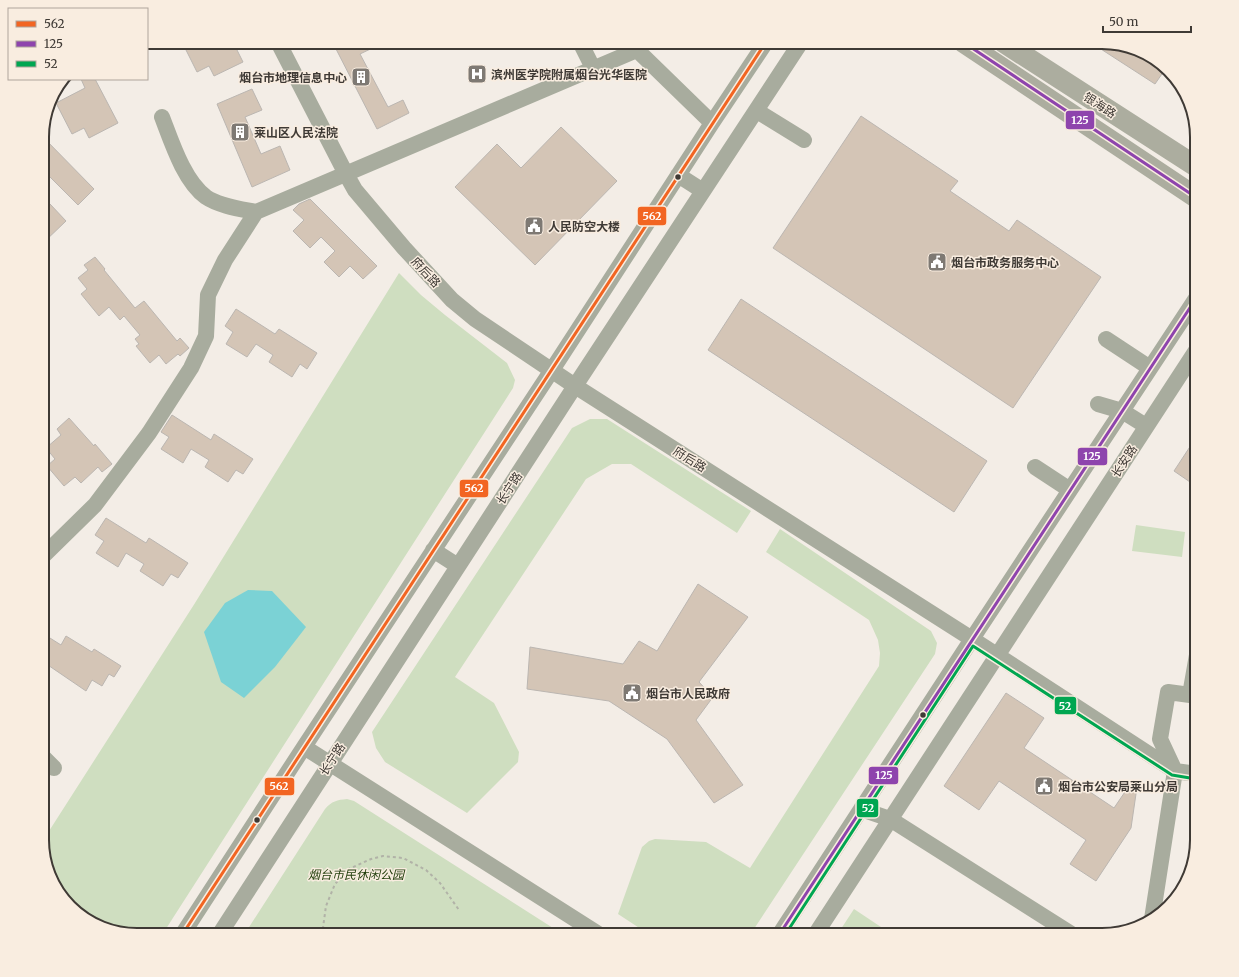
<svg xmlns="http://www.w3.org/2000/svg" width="1239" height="977" font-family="Merriweather,'Noto Sans SC',serif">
<rect width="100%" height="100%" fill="#f3ede6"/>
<path fill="#cfdec0" d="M 399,273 L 421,295 L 445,315 L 507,363 L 515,380 L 513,388 L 162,935 L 137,935 L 106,930 L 75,912 L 52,882 L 42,846 L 42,842 L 195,603 Z
M 590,419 L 607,419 L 751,511 L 737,533 L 631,464 L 612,464 L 586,479 L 455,677 L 494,703 L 519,752 L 518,762 L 467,813 L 385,762 L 376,748 L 372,732 L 572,428 Z
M 1136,525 L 1185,532 L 1182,557 L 1132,551 Z
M 780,529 L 931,631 L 937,643 L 935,654 L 750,935 L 650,935 L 618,914 L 642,847 L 649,841 L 655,839 L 706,842 L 750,868 L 879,666 L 880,653 L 878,640 L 869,620 L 766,552 Z
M 347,799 L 354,801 L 564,935 L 244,935 L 325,809 C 332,801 337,800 347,799 Z
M 854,909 L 893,935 L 837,935 Z"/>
<path fill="#7bd2d5" d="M 248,590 L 272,591 L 306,627 L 275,667 L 244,698 L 221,682 L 204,632 L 225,603 Z"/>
<path fill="#d4c5b6" stroke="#bbb6b1" d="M 182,42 L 233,42 L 243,62 L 214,76 L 209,66 L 197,72 Z
M 344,42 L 385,42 L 360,54 L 388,107 L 403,100 L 409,113 L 377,129 L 335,47 Z
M 1090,42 L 1102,42 L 1138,49 L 1164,65 L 1166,68 L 1155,84 Z
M 81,79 L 95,79 L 118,123 L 89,138 L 84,128 L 72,134 L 56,103 L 85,88 Z
M 252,89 L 262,110 L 245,117 L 261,154 L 280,146 L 290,170 L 252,187 L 217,104 Z
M 861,116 L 958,181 L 950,191 L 1009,231 L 1017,220 L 1101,277 L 1013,408 L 773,248 Z
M 561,127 L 617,181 L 535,265 L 455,187 L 497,144 L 521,168 Z
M 42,136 L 94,189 L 78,205 L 42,169 Z
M 310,199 L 377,266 L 363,279 L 350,266 L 339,277 L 324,262 L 335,251 L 321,237 L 310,248 L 293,231 L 304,220 L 293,210 L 299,204 Z
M 50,204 L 66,221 L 42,244 L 42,212 Z
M 95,257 L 105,269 L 104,270 L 135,308 L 144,301 L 177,341 L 180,338 L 189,348 L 180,356 L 178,354 L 166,364 L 159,355 L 150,363 L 136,346 L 139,344 L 135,339 L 140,335 L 124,316 L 120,320 L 109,307 L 99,316 L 81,294 L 87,289 L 78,278 L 88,270 L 84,265 Z
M 741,299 L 987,461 L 954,512 L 708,350 Z
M 236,309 L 275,334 L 279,329 L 317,353 L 307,369 L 300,364 L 292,377 L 269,362 L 273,355 L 256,344 L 247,357 L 226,344 L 233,332 L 225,326 Z
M 172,415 L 211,440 L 214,434 L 253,459 L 243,474 L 236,470 L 228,482 L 205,467 L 209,460 L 191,449 L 183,463 L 161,449 L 169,437 L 161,432 Z
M 69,418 L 94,446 L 95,444 L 112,464 L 102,472 L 98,467 L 81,483 L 75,477 L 64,486 L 47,466 L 55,459 L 46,448 L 61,435 L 57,429 Z
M 1197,436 L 1197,472 L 1190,482 L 1174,471 Z
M 106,518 L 146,543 L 149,538 L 188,563 L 178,578 L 171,574 L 163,586 L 140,571 L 144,564 L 126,553 L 118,567 L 96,553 L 104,541 L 95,535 Z
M 698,584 L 748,617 L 699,682 L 713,697 L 696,720 L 743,785 L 714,803 L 667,739 L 609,701 L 527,689 L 530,647 L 623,664 L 639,641 L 657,651 Z
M 42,633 L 61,645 L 66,636 L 92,652 L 94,649 L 121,666 L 114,677 L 109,674 L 102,686 L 92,680 L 86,691 L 42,661 Z
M 1006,693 L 1044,718 L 1024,748 L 1114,808 L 1131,783 L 1137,787 L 1131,828 L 1096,881 L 1070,864 L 1086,840 L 999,781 L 979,810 L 944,786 Z"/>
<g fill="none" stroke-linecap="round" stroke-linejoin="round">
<path stroke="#b1b2a7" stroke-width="2" stroke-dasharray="3 3" stroke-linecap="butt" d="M 322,935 L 326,906 L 335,884 L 349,869 L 371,859 L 383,856 L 403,858 L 426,870 L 440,883 L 459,910"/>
<path stroke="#a8ac9e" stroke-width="16" d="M 278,42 L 346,174 L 355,190 L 404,248 L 452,300 L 475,319 L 575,386 L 972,639 L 1175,771 L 1197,774
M 580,42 L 593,68
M 757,111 L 804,140
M 162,117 C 172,143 184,181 206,197 C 219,206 241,209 256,212 L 637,50 L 712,123
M 678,175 L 703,191
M 1106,339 L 1150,368
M 1098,404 L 1122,411 L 1146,426
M 1035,467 L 1070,490
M 433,550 L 458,566
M 42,557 L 95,505 L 149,433 L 191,368 L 206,336 L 208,295 L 225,260 L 256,212
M 304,747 L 600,935
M 42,756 L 54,768
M 861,809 L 890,819 L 1073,935
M 1152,919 L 1175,771 L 1160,739 L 1168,692 L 1190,695 L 1197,655
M 182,935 L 304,747 L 552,370 L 712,123 L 766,42
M 219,935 L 575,386 L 801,42
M 779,935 L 972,639 L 1197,297
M 815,935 L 1197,349"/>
<path stroke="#acad9f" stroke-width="21" d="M 963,42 L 1197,198
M 1003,42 L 1197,167"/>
<g stroke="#f9ede0" stroke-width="6">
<path id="bus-1" d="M 182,935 L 766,42"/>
</g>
<g stroke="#f9ede0" stroke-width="6">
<path id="bus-2" d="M 963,42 L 1197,198
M 779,935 L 1197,297"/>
</g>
<g stroke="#f9ede0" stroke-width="6">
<path id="bus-3" d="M 785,935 L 973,646 L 1172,775 L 1196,779"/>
</g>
<use href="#bus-1" stroke="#f26522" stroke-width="3"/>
<use href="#bus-2" stroke="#8e44ad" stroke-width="3"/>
<use href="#bus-3" stroke="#00a651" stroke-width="3"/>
</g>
<defs>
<g id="hospital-square" transform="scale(1)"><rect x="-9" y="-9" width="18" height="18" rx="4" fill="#7e7973" stroke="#f9ede0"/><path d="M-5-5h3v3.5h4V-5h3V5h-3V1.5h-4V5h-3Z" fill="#fff"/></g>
<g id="building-square" transform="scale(1)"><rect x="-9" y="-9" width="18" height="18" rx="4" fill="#7e7973" stroke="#f9ede0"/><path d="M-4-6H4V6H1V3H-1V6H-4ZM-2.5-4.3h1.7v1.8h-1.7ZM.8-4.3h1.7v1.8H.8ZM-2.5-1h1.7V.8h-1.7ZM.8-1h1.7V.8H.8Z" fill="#fff"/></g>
<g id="civic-square" transform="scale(1)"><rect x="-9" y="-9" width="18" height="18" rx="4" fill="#7e7973" stroke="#f9ede0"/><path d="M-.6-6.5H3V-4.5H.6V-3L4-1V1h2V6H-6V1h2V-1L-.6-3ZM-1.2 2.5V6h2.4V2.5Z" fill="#fff"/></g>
</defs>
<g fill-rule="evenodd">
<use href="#hospital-square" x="477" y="74"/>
<use href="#building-square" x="361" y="77"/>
<use href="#building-square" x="240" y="132"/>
<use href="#civic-square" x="534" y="226"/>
<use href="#civic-square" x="937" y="262"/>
<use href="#civic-square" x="632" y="693"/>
<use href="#civic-square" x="1044" y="786"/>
</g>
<g fill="#3f3a35" stroke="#f9ede0" stroke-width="1.5">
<circle cx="678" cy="177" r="3.5"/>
<circle cx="923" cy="715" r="3.5"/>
<circle cx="257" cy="820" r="3.5"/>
</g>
<g text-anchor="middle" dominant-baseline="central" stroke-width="3" stroke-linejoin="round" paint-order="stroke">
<g font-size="12" font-weight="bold" fill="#3f3a35" stroke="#f9ede0" text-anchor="start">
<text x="491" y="74">滨州医学院附属烟台光华医院</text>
<text x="347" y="77" text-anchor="end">烟台市地理信息中心</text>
<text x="254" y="132">莱山区人民法院</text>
<text x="548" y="226">人民防空大楼</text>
<text x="951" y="262">烟台市政务服务中心</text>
<text x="646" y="693">烟台市人民政府</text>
<text x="1058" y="786">烟台市公安局莱山分局</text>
</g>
<g font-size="12" fill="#3f3a35" stroke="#f9ede0">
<text transform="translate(1100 105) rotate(33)">银海路</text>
<text transform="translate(426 272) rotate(47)">府后路</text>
<text transform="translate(690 459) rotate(32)">府后路</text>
<text transform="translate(1124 461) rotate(-57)">长安路</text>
<text transform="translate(509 488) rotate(-57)">长宁路</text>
<text transform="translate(332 759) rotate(-57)">长宁路</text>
</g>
<g font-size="12" font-style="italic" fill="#223f0c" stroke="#f9ede0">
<text x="356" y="874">烟台市民休闲公园</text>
</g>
</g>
<path d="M0 0H1239V977H0ZM137 49H1102A88 88 0 0 1 1190 137V840A88 88 0 0 1 1102 928H137A88 88 0 0 1 49 840V137A88 88 0 0 1 137 49Z" fill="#f9ede0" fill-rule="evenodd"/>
<path fill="none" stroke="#3f3a35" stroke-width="2" d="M137 49H1102A88 88 0 0 1 1190 137V840A88 88 0 0 1 1102 928H137A88 88 0 0 1 49 840V137A88 88 0 0 1 137 49Z"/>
<g stroke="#f9ede0" stroke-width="1.5">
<rect x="1065" y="110" width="30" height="20" rx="4" fill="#8e44ad"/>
<rect x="637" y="206" width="30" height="20" rx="4" fill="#f26522"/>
<rect x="1077" y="447" width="31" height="19" rx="4" fill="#8e44ad"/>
<rect x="459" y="479" width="30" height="19" rx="4" fill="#f26522"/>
<rect x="1054" y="696" width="23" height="19" rx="4" fill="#00a651"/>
<rect x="868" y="766" width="31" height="19" rx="4" fill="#8e44ad"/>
<rect x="264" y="777" width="31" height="19" rx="4" fill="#f26522"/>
<rect x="856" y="798" width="23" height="20" rx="4" fill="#00a651"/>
</g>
<g font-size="11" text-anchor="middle" font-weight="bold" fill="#fff">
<text x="1080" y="124">125</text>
<text x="652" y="220">562</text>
<text x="1092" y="460">125</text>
<text x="474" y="492">562</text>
<text x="1065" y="710">52</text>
<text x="884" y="779">125</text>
<text x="279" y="790">562</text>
<text x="868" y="812">52</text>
</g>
<rect x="8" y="8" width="140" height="72" fill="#f9ede0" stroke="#afa59c"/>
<rect x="16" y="21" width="20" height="6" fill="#f26522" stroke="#afa59c"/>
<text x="44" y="28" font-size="12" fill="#3f3a35">562</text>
<rect x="16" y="41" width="20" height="6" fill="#8e44ad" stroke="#afa59c"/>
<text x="44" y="48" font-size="12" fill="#3f3a35">125</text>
<rect x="16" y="61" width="20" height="6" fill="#00a651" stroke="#afa59c"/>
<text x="44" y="68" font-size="12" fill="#3f3a35">52</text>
<path d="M1103 26v6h88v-6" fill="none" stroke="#3f3a35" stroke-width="2"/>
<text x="1109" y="26" font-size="12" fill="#3f3a35" stroke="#f9ede0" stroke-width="3" paint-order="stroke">50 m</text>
</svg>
